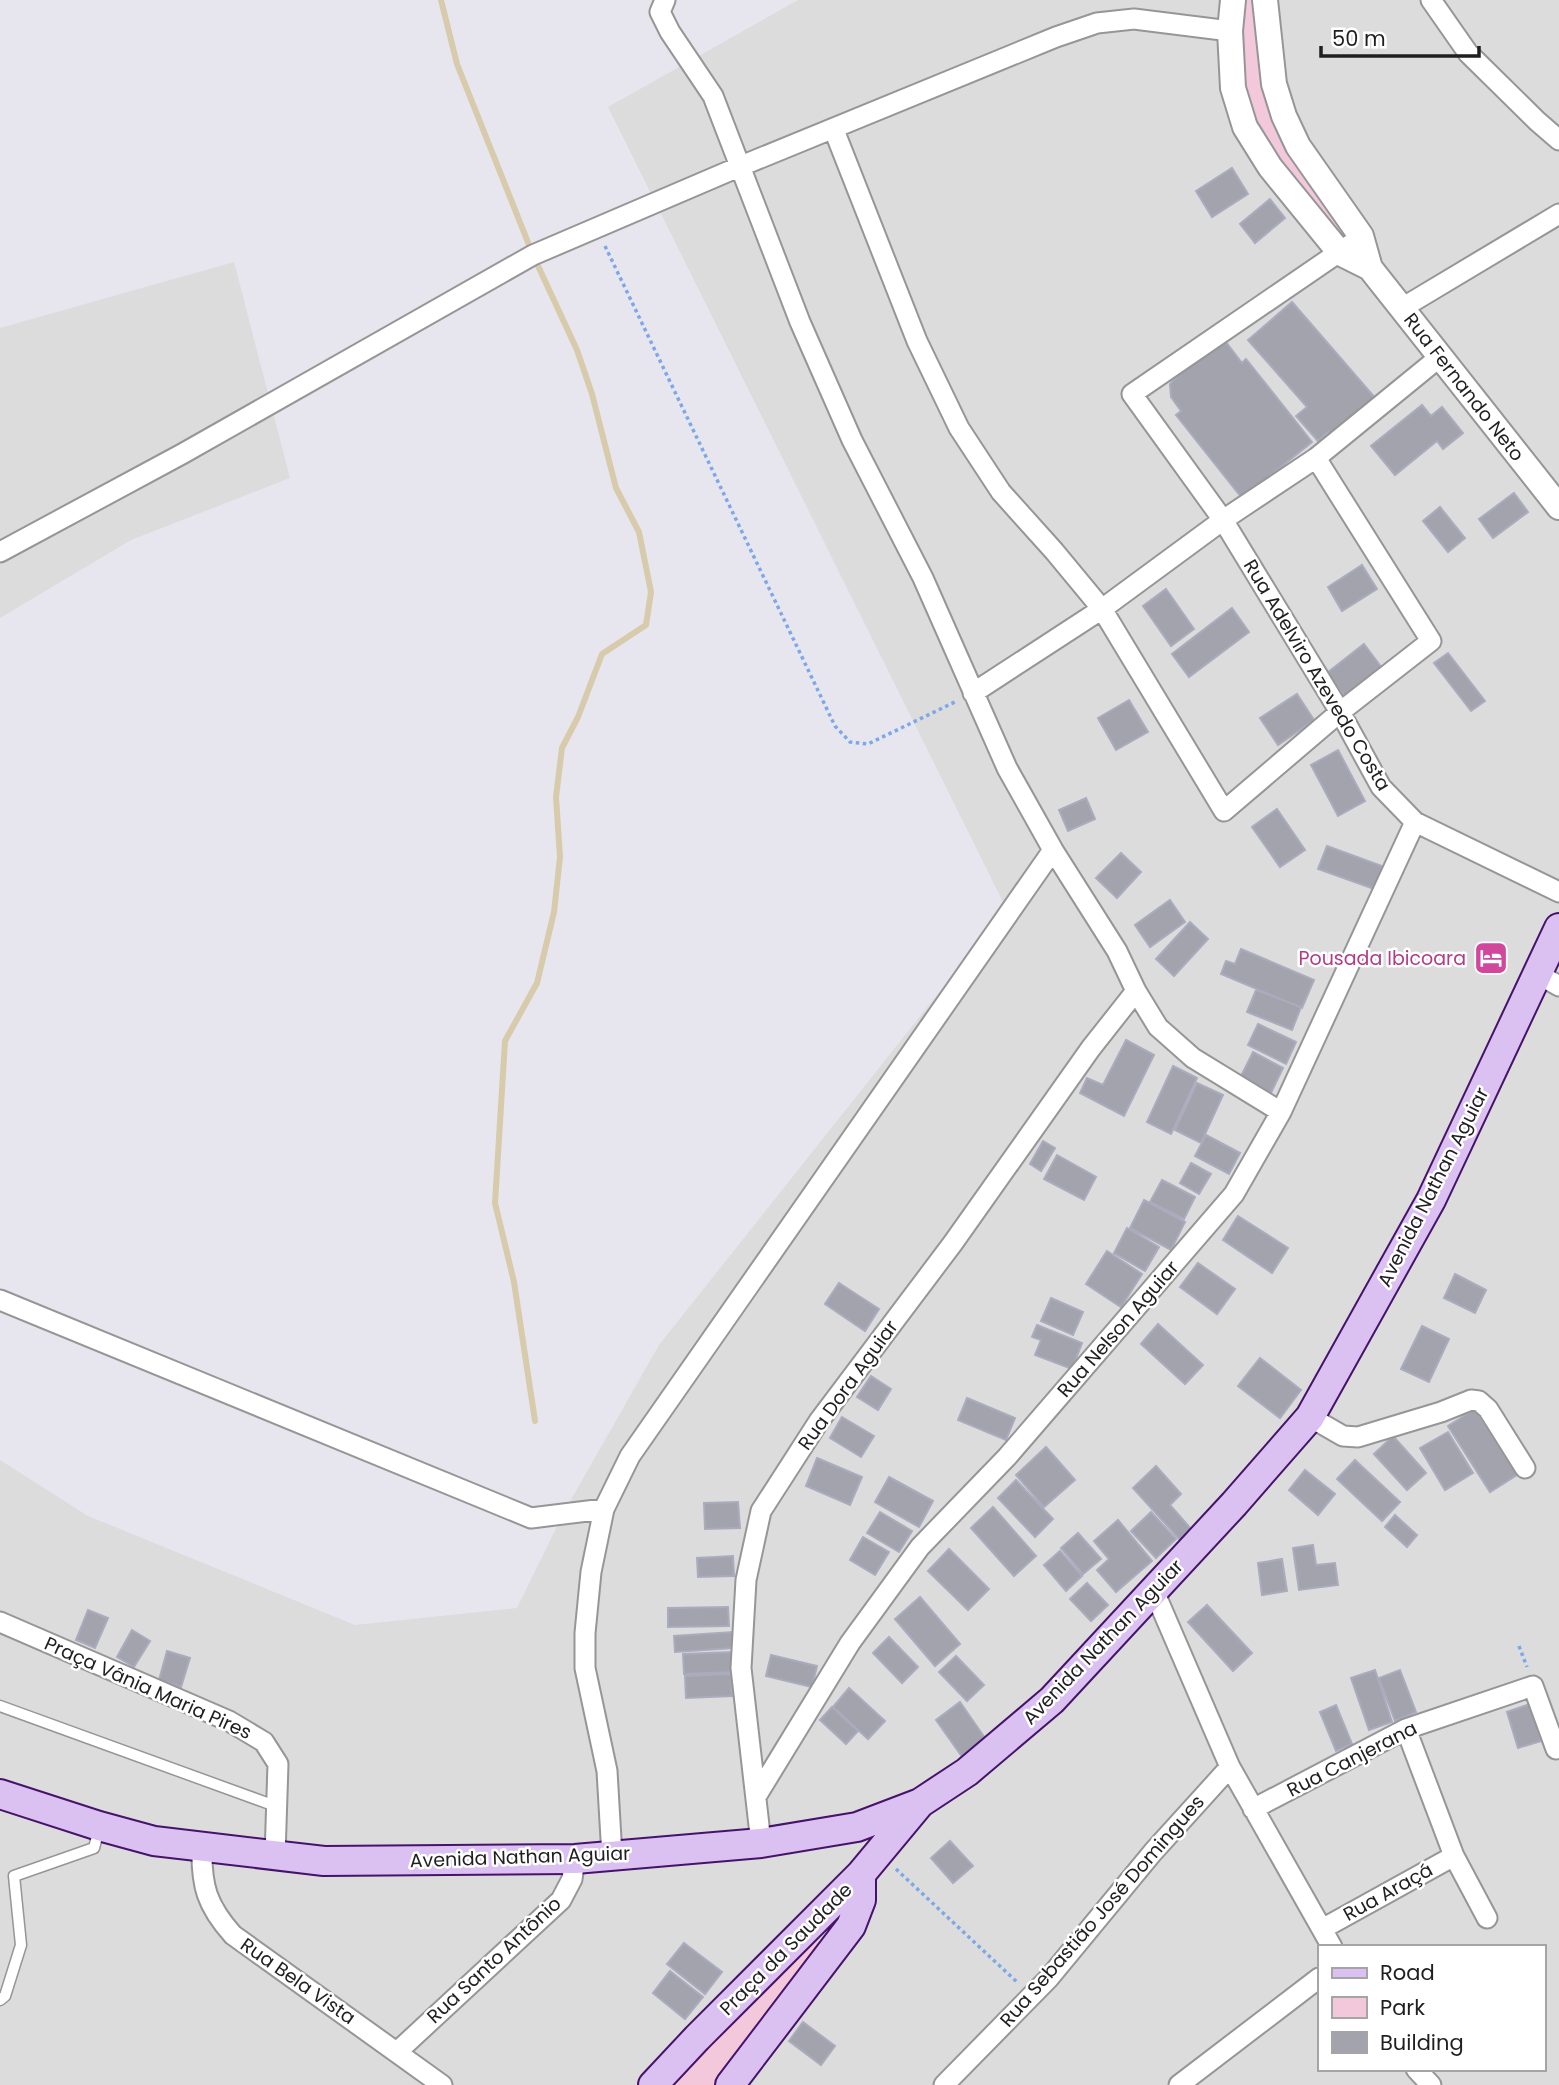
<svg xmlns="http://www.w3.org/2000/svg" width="1559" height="2085" font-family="Poppins,sans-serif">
<rect width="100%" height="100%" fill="#e7e6ee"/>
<path fill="#dcdcdd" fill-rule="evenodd" d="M 798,0 L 1559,0 L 1559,2085 L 0,2085 L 0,1460 L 88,1516 L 355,1625 L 517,1608 L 564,1512 L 659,1345 L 1006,908 L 608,107 ZM 1319,1947 L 1543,1947 L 1543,2069 L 1319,2069 Z
M 234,262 L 290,478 L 131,540 L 0,618 L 0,328 Z"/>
<path fill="#f3c8db" d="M 1238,0 L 1254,0 L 1280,131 L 1307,181 L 1346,234 L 1339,241 L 1254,125 L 1240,71 Z
M 811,1936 L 819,1943 L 715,2085 L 671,2085 Z"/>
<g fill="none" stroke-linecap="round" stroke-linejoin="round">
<path stroke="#d7cbac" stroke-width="6" d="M 441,0 L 457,64 L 533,255 L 577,350 L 592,394 L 616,488 L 639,532 L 651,592 L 646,625 L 602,654 L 578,717 L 562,748 L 556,797 L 560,857 L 554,912 L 537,983 L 505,1041 L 495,1203 L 514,1282 L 535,1421"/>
</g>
<path fill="#a2a3ac" stroke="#aaacbe" stroke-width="2" d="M 1232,168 L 1248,194 L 1212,217 L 1196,191 Z
M 1270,199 L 1285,218 L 1255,243 L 1240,224 Z
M 1292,302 L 1376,399 L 1332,437 L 1328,432 L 1318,441 L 1296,416 L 1307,407 L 1248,340 Z
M 1226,342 L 1242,363 L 1246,359 L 1312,442 L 1242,498 L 1176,415 L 1181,411 L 1171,397 L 1170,384 L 1192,360 L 1208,348 Z
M 1422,405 L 1431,416 L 1442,407 L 1463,433 L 1443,449 L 1437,441 L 1395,475 L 1371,446 Z
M 1514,493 L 1528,512 L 1493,538 L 1479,519 Z
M 1440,507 L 1465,538 L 1448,552 L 1423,521 Z
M 1362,565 L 1377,589 L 1342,611 L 1328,587 Z
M 1166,589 L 1194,629 L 1171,646 L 1143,606 Z
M 1232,608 L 1249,632 L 1189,677 L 1172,654 Z
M 1364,644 L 1382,668 L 1345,697 L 1327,673 Z
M 1448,653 L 1485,701 L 1471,711 L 1434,663 Z
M 1297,694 L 1314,720 L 1278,745 L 1260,718 Z
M 1129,700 L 1148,732 L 1116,750 L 1098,718 Z
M 1338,750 L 1365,801 L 1338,816 L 1311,765 Z
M 1086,798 L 1095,819 L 1068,831 L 1059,810 Z
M 1277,809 L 1305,850 L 1280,867 L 1252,827 Z
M 1327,846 L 1382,866 L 1374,889 L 1318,869 Z
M 1121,853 L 1141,872 L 1117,898 L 1096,878 Z
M 1170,900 L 1185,922 L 1150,947 L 1135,925 Z
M 1190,922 L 1208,939 L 1174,976 L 1156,959 Z
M 1241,949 L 1314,980 L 1302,1008 L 1221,974 L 1226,961 L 1235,964 Z
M 1256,990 L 1301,1007 L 1292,1030 L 1247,1012 Z
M 1258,1024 L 1296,1042 L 1286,1064 L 1248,1045 Z
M 1126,1040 L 1154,1055 L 1124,1116 L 1080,1093 L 1087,1078 L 1103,1085 Z
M 1253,1052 L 1283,1068 L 1271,1093 L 1240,1078 Z
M 1173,1066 L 1197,1078 L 1171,1134 L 1147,1122 Z
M 1197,1083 L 1223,1095 L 1201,1143 L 1175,1130 Z
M 1206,1135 L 1240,1153 L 1229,1174 L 1195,1156 Z
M 1043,1141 L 1055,1148 L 1041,1171 L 1030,1164 Z
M 1057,1155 L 1096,1177 L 1084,1200 L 1044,1179 Z
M 1191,1163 L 1211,1174 L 1199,1194 L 1180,1183 Z
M 1162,1180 L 1195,1197 L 1184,1219 L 1150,1202 Z
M 1144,1200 L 1185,1222 L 1171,1250 L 1130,1228 Z
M 1238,1216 L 1288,1248 L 1272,1273 L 1223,1240 Z
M 1127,1228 L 1159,1247 L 1145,1271 L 1114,1253 Z
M 1107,1251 L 1142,1274 L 1121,1307 L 1086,1284 Z
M 1198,1263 L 1235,1289 L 1217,1314 L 1180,1287 Z
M 1455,1274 L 1486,1290 L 1475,1313 L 1444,1298 Z
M 839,1283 L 879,1309 L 865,1331 L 825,1304 Z
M 1051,1298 L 1083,1312 L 1073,1335 L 1041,1321 Z
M 1158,1324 L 1203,1365 L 1185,1384 L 1141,1344 Z
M 1037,1325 L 1082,1343 L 1072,1369 L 1035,1355 L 1041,1340 L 1032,1337 Z
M 1422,1326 L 1449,1339 L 1429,1382 L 1401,1369 Z
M 1260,1358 L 1301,1390 L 1280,1418 L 1238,1386 Z
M 871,1376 L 891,1389 L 878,1410 L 857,1397 Z
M 967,1398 L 1015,1418 L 1006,1440 L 958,1420 Z
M 1475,1409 L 1517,1475 L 1490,1492 L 1448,1426 Z
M 842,1417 L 874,1436 L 861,1457 L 830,1438 Z
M 1448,1432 L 1473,1473 L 1445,1490 L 1420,1448 Z
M 1393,1436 L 1426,1473 L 1407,1490 L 1374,1454 Z
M 1046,1447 L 1075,1480 L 1044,1507 L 1016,1475 Z
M 817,1458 L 862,1477 L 850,1505 L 806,1486 Z
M 1355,1460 L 1400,1502 L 1382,1521 L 1337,1479 Z
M 1156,1466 L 1181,1494 L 1170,1505 L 1192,1530 L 1180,1540 L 1133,1488 Z
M 1305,1470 L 1335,1494 L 1318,1515 L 1289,1490 Z
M 889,1477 L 933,1501 L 919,1527 L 875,1502 Z
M 1016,1480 L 1053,1519 L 1035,1537 L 998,1498 Z
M 738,1502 L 740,1528 L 705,1529 L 704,1503 Z
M 993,1507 L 1036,1556 L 1014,1576 L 971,1528 Z
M 880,1512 L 912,1531 L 899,1552 L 867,1533 Z
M 1151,1512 L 1176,1539 L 1156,1558 L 1131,1531 Z
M 1395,1515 L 1417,1535 L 1407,1547 L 1385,1527 Z
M 1118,1520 L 1152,1561 L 1116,1592 L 1097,1570 L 1109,1559 L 1094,1541 Z
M 1078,1533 L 1101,1559 L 1083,1574 L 1061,1548 Z
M 863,1537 L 889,1552 L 875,1575 L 850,1560 Z
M 1313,1545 L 1316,1565 L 1335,1563 L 1338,1585 L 1299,1590 L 1293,1548 Z
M 949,1549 L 989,1589 L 968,1610 L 928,1571 Z
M 1060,1551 L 1082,1576 L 1066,1591 L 1044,1565 Z
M 733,1556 L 734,1576 L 698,1577 L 697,1558 Z
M 1282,1559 L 1287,1591 L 1262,1595 L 1258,1563 Z
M 1087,1583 L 1108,1605 L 1091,1621 L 1070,1599 Z
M 920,1597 L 960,1644 L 935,1666 L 895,1619 Z
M 1207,1605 L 1252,1653 L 1233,1671 L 1188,1622 Z
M 728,1607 L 729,1626 L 668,1627 L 668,1608 Z
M 88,1610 L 108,1618 L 95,1648 L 76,1640 Z
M 132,1630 L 150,1641 L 134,1667 L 117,1657 Z
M 733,1632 L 734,1648 L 675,1652 L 674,1636 Z
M 889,1637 L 918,1667 L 902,1683 L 873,1653 Z
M 167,1651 L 190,1658 L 181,1687 L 159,1680 Z
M 732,1652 L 733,1672 L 684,1674 L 683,1654 Z
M 771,1655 L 817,1666 L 812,1687 L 766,1676 Z
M 956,1656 L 984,1685 L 967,1701 L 939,1672 Z
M 1375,1670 L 1392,1722 L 1369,1730 L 1351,1678 Z
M 1400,1670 L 1416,1712 L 1395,1721 L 1379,1678 Z
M 731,1674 L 732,1696 L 686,1698 L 685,1676 Z
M 849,1688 L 885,1721 L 868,1739 L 833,1707 Z
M 960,1702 L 987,1741 L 963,1758 L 936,1720 Z
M 1530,1704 L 1541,1741 L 1518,1748 L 1507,1712 Z
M 1336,1705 L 1352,1744 L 1336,1751 L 1320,1712 Z
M 832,1707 L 858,1731 L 846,1744 L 820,1720 Z
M 950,1841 L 973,1866 L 953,1883 L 931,1858 Z
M 684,1943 L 722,1972 L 705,1994 L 667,1964 Z
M 670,1971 L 703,1997 L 685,2019 L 653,1993 Z
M 803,2022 L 835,2046 L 821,2065 L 789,2041 Z"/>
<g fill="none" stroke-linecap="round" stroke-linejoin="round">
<g stroke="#969696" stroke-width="13">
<path id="service" d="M 0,1706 L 278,1807
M 0,2000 L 5,1996 L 21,1945 L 14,1876 L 94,1848 L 99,1829"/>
</g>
<g stroke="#969696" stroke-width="23">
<path id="minor" d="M 665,0 L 660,12 L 670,32 L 713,96 L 800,322 L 852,440 L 923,578 L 1007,768 L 1053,850 L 1117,951 L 1136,991 L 1158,1027 L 1193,1058 L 1281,1112
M 1431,0 L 1468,53 L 1537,121 L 1559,140
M 834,130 L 917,341 L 959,428 L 1001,492 L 1054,551 L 1102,609 L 1224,811 L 1340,712 L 1431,641 L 1316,458
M 1351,244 L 1132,394 L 1223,520 L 1340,712 L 1381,787 L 1415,822 L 1559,892
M 1402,308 L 1559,214
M 0,552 L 182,454 L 533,255 L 741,166 L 1056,37 L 1097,23 L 1134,19 L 1230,31
M 973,693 L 1102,609 L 1223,520 L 1316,458 L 1441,356
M 1538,974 L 1559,986
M 0,1300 L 531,1518 L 604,1509
M 1310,1417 L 1343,1436 L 1358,1437 L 1441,1412 L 1471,1400 L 1479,1401 L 1488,1409 L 1525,1468
M 1154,1591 L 1230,1767 L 1332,1947
M 0,1622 L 229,1721 L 264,1742 L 278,1764 L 275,1856
M 1406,1729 L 1454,1856 L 1487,1918
M 757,1795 L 850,1643 L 920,1547 L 1007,1457 L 1234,1194 L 1281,1112 L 1415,822
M 1253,1809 L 1406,1729 L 1533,1686 L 1556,1749
M 761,1843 L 741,1668 L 746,1580 L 761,1511 L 819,1421 L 953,1243 L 1091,1048 L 1136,991
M 202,1847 C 201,1886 207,1906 233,1935 L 442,2085
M 612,1856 L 607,1771 L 585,1668 L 585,1633 L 591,1572 L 604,1509 L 630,1456 L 1053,850
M 1322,1929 L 1454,1856
M 397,2052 L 561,1900 L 572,1879 L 575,1859
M 1416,2069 L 1431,2085
M 944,2085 L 1049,1978 L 1153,1852 L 1230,1767
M 1179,2085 L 1319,1978"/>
</g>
<g stroke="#969696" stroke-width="28">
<path id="tertiary" d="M 1233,0 L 1230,31 L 1233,88 L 1245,127 L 1270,167 L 1340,253 L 1370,268
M 1265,0 L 1274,84 L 1284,116 L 1298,146 L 1361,236 L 1370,268 L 1559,507"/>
</g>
<g stroke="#47126a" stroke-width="32">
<path id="secondary" d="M 0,1794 L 99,1826 L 154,1841 L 324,1861 L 575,1859 L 761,1843 L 857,1827 L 920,1803 L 967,1772 L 1052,1700 L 1234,1504 L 1310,1417 L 1431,1200 L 1559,928
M 653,2085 L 697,2038 L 861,1874 L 920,1803
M 730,2085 L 851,1926 L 861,1900 L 861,1874"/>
</g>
<path stroke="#7ca8e9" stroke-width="3.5" stroke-dasharray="3.5 3.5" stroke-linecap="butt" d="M 605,246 L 835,726 L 850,742 L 868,744 L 957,701
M 1519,1646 L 1527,1667
M 896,1869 L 1018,1983"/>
<use href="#service" stroke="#fff" stroke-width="10"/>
<use href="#minor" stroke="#fff" stroke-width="19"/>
<use href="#tertiary" stroke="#fff" stroke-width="24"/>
<use href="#secondary" stroke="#dbc0f2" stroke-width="28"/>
</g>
<defs>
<g id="hotel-square" transform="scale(1.75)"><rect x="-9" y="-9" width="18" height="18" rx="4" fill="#d1479c" stroke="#fff"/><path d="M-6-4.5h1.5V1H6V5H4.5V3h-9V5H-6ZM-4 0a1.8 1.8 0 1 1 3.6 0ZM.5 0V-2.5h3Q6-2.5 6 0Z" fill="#fff"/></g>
</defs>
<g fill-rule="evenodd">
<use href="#hotel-square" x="1491" y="958"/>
</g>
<g text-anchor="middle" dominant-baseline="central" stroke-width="5" stroke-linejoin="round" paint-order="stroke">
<g font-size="19" fill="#1f1f1f" stroke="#fff">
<text transform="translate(1464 387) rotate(52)">Rua Fernando Neto</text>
<text transform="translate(1317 675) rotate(59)">Rua Adelviro Azevedo Costa</text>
<text transform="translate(1433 1187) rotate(-63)">Avenida Nathan Aguiar</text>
<text transform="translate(1118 1329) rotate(-49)">Rua Nelson Aguiar</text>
<text transform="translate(848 1385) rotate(-54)">Rua Dora Aguiar</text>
<text transform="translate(1103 1642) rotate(-46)">Avenida Nathan Aguiar</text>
<text transform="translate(148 1688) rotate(24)">Praça Vânia Maria Pires</text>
<text transform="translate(1352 1759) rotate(-27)">Rua Canjerana</text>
<text transform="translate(520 1857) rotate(-2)">Avenida Nathan Aguiar</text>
<text transform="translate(1388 1892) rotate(-29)">Rua Araçá</text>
<text transform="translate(1102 1911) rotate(-49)">Rua Sebastião José Domingues</text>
<text transform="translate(786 1949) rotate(-45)">Praça da Saudade</text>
<text transform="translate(494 1960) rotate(-43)">Rua Santo Antônio</text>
<text transform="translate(298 1981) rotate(35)">Rua Bela Vista</text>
</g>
<g font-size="19" fill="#b23c85" stroke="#fff" text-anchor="end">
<text x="1466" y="958">Pousada Ibicoara</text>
</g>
</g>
<rect x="1318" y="1945" width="228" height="126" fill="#ffffff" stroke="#a5a5a5" stroke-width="2"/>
<rect x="1332" y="1968" width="35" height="10" fill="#dbc0f2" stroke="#a5a5a5" stroke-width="2"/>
<text x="1380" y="1980" font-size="21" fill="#1f1f1f">Road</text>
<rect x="1332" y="1997" width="35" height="21" fill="#f3c8db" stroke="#a5a5a5" stroke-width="2"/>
<text x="1380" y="2015" font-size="21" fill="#1f1f1f">Park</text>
<rect x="1332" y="2032" width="35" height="21" fill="#a2a3ac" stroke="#a5a5a5" stroke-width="2"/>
<text x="1380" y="2050" font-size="21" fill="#1f1f1f">Building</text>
<path d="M1321 46v10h158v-10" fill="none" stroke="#1f1f1f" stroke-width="3.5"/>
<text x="1332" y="46" font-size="21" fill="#1f1f1f" stroke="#ffffff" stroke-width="5" paint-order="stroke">50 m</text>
</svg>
